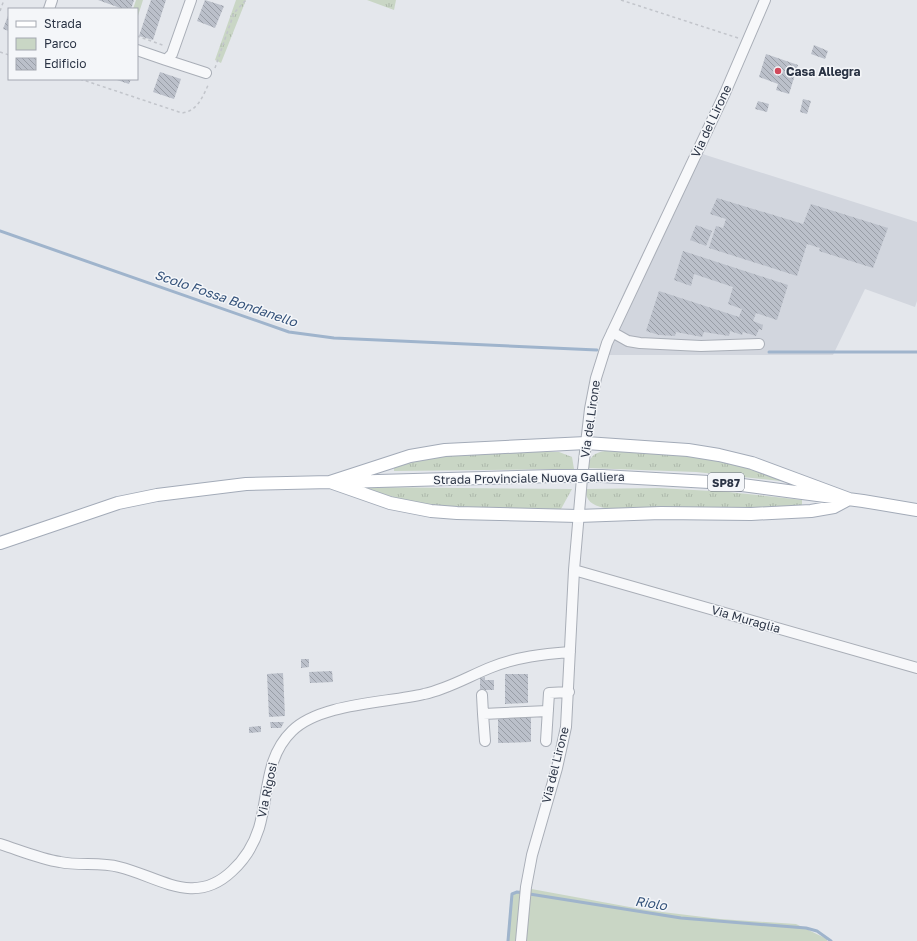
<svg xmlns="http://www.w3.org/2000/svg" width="917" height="941" font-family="'Golos Text',sans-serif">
<defs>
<pattern id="grass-tufts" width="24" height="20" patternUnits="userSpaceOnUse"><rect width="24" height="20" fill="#c9d6c5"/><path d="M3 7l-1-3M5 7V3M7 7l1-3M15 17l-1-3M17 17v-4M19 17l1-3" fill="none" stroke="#adb8ab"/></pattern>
<pattern id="building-back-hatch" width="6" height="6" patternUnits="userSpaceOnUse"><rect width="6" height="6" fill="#bbc0ca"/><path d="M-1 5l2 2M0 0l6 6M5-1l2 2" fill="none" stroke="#989da6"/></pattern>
</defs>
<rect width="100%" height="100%" fill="#e4e7ec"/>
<path fill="#d2d6de" d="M 693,151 L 917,222 L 917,301 L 915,307 L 865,289 L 833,355 L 597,355 L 625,290 Z"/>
<path fill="url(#grass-tufts)" d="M 136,0 L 143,0 L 137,19 L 137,9 L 133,9 Z
M 236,0 L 246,0 L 221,63 L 215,60 Z
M 367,0 L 396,0 L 394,10 Z
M 605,451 L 659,453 L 727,459 L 789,482 L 696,472 L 587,468 C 590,457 593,453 605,451 Z
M 463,452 L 559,452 L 572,457 L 574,469 L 394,471 L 394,465 L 412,460 Z
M 363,487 L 572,489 L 561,509 L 554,509 L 427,506 L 364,489 Z
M 659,488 L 729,492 L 802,500 L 802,505 L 779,508 L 604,508 C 592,505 586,501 585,489 Z"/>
<path fill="#c9d6c5" d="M 526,888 L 646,910 L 720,919 L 796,924 L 827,939 L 827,941 L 507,941 L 511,894 Z"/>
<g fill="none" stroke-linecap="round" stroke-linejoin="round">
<path stroke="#9fb4cc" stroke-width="3" d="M 0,231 L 289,332 L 334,338 L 597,350
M 769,352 L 917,352
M 508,941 L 512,894 L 517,892 L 681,918 L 806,928 L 817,931 L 831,941"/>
</g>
<path fill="url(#building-back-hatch)" d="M 98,0 L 134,0 L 131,9 L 123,9 Z
M 151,0 L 166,0 L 153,40 L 139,36 Z
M 205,0 L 224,6 L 215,28 L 197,21 Z
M 9,13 L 9,31 L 3,29 Z
M 814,45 L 828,51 L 825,59 L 811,54 Z
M 766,54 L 798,65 L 789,94 L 776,90 L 778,84 L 759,77 Z
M 160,72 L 181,79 L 174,99 L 153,92 Z
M 114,79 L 131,79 L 129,84 Z
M 803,99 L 811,101 L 807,114 L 800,112 Z
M 758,101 L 769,104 L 767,112 L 755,109 Z
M 717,198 L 803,224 L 811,204 L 888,228 L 873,268 L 819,251 L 820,248 L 807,244 L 797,276 L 709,248 L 716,226 L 723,228 L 726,219 L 710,214 Z
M 696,225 L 712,231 L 706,246 L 690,240 Z
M 683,251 L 788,285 L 777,320 L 756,313 L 753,321 L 763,325 L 762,330 L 759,329 L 756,336 L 743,332 L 742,335 L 730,331 L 729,336 L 704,332 L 702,337 L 676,332 L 675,336 L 659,335 L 646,331 L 659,291 L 739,317 L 742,309 L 728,304 L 733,287 L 694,274 L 691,286 L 674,280 Z
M 301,659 L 309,659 L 309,667 L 301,668 Z
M 332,671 L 333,682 L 310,683 L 309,672 Z
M 283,673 L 285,716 L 269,717 L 267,674 Z
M 505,674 L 528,674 L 528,703 L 505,704 Z
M 485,677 L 485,680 L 494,680 L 494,690 L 480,690 L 480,678 Z
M 498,716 L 531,716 L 531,742 L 498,743 Z
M 270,722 L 284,722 L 281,728 L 271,728 Z
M 261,726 L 261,732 L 249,733 L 249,727 Z"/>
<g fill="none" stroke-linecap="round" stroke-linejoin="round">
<g stroke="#a9aeb7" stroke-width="12">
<path id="minor" d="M 49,9 L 52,0
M 137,50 L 166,60 L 172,54 L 191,0
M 166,60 L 206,73
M 612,332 L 628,341 L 640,343 L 701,346 L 759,344
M 574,570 L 917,668
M 482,695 L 483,714
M 485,741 L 483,714 L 548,711
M 546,741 L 549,693 L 569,692
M 0,844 C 19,850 40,859 60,862 C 79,866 100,862 119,867 C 160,877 194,907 232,871 C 244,860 254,844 259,828 C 269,794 265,757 292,731 C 320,703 387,703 424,694 C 448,689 469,676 492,667 C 517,657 543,654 570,652
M 521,941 L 526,887 L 532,855 L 557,768 L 566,727 L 574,570 L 582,478 L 590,409 L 596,378 L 607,343 L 725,93 L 765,0"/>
</g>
<g stroke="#a3abb8" stroke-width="14">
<path id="major" d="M 602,476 L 727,483 L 863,501 L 917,510
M 330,482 L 390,503 L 431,511 L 457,513 L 578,516 L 661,513 L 751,514 L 811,511 L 834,507 L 849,499
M 343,482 L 554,476
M 0,543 L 118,503 L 157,495 L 246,484 L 330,482 L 410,456 L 445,450 L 586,443 L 688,450 L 719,455 L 752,463 L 849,499"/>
</g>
<path stroke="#c2c5cb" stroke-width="1.5" stroke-dasharray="3 3" stroke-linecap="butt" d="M 621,0 L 738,38
M 0,11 L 4,0
M 137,36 L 165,46
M 0,52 L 9,55
M 215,68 L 234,13 L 246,0
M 80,79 L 182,113 C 198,111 203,96 209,83"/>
<use href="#minor" stroke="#f7f8fa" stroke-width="10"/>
<use href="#major" stroke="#fff" stroke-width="12"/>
<g stroke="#a3abb8" stroke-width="14" stroke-linecap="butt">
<path id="major-bridge" d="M 554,476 L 602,476"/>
</g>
<use href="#major-bridge" stroke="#fff" stroke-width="12"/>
</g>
<circle fill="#d1495b" stroke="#f4f6f9" stroke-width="1.5" cx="778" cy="71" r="4"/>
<g text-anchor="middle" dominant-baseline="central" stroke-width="3" stroke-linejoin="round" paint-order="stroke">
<rect fill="#f4f6f9" stroke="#676e7b" stroke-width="1" x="708" y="473" width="36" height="18" rx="3"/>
<g font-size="11" font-weight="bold" fill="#2b3445">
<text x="726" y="482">SP87</text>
</g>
<g font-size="12" font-weight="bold" fill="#2b3445" stroke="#f4f6f9" text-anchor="start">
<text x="786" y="71">Casa Allegra</text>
</g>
<g font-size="12" fill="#2b3445" stroke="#f4f6f9">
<text transform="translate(711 121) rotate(-65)">Via del Lirone</text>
<text transform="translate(590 419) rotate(-82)">Via del Lirone</text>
<text transform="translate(529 478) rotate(-1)">Strada Provinciale Nuova Galliera</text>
<text transform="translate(746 619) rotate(16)">Via Muraglia</text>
<text transform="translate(555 765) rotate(-76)">Via del Lirone</text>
<text transform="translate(267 790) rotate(-78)">Via Rigosi</text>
</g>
<g font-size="13" font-style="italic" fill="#34527a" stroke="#f4f6f9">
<text transform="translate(226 298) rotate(19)">Scolo Fossa Bondanello</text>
<text transform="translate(651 903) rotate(9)">Riolo</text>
</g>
</g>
<rect x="8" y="8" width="130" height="72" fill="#f4f6f9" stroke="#a4a8b1"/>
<rect x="16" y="21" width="20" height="6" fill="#ffffff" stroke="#a4a8b1"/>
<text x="44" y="28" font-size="12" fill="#2b3445">Strada</text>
<rect x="16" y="38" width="20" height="12" fill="#c9d6c5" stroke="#a4a8b1"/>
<text x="44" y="48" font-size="12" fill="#2b3445">Parco</text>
<rect x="16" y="58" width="20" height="12" fill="url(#building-back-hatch)" stroke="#a4a8b1"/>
<text x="44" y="68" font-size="12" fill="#2b3445">Edificio</text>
</svg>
